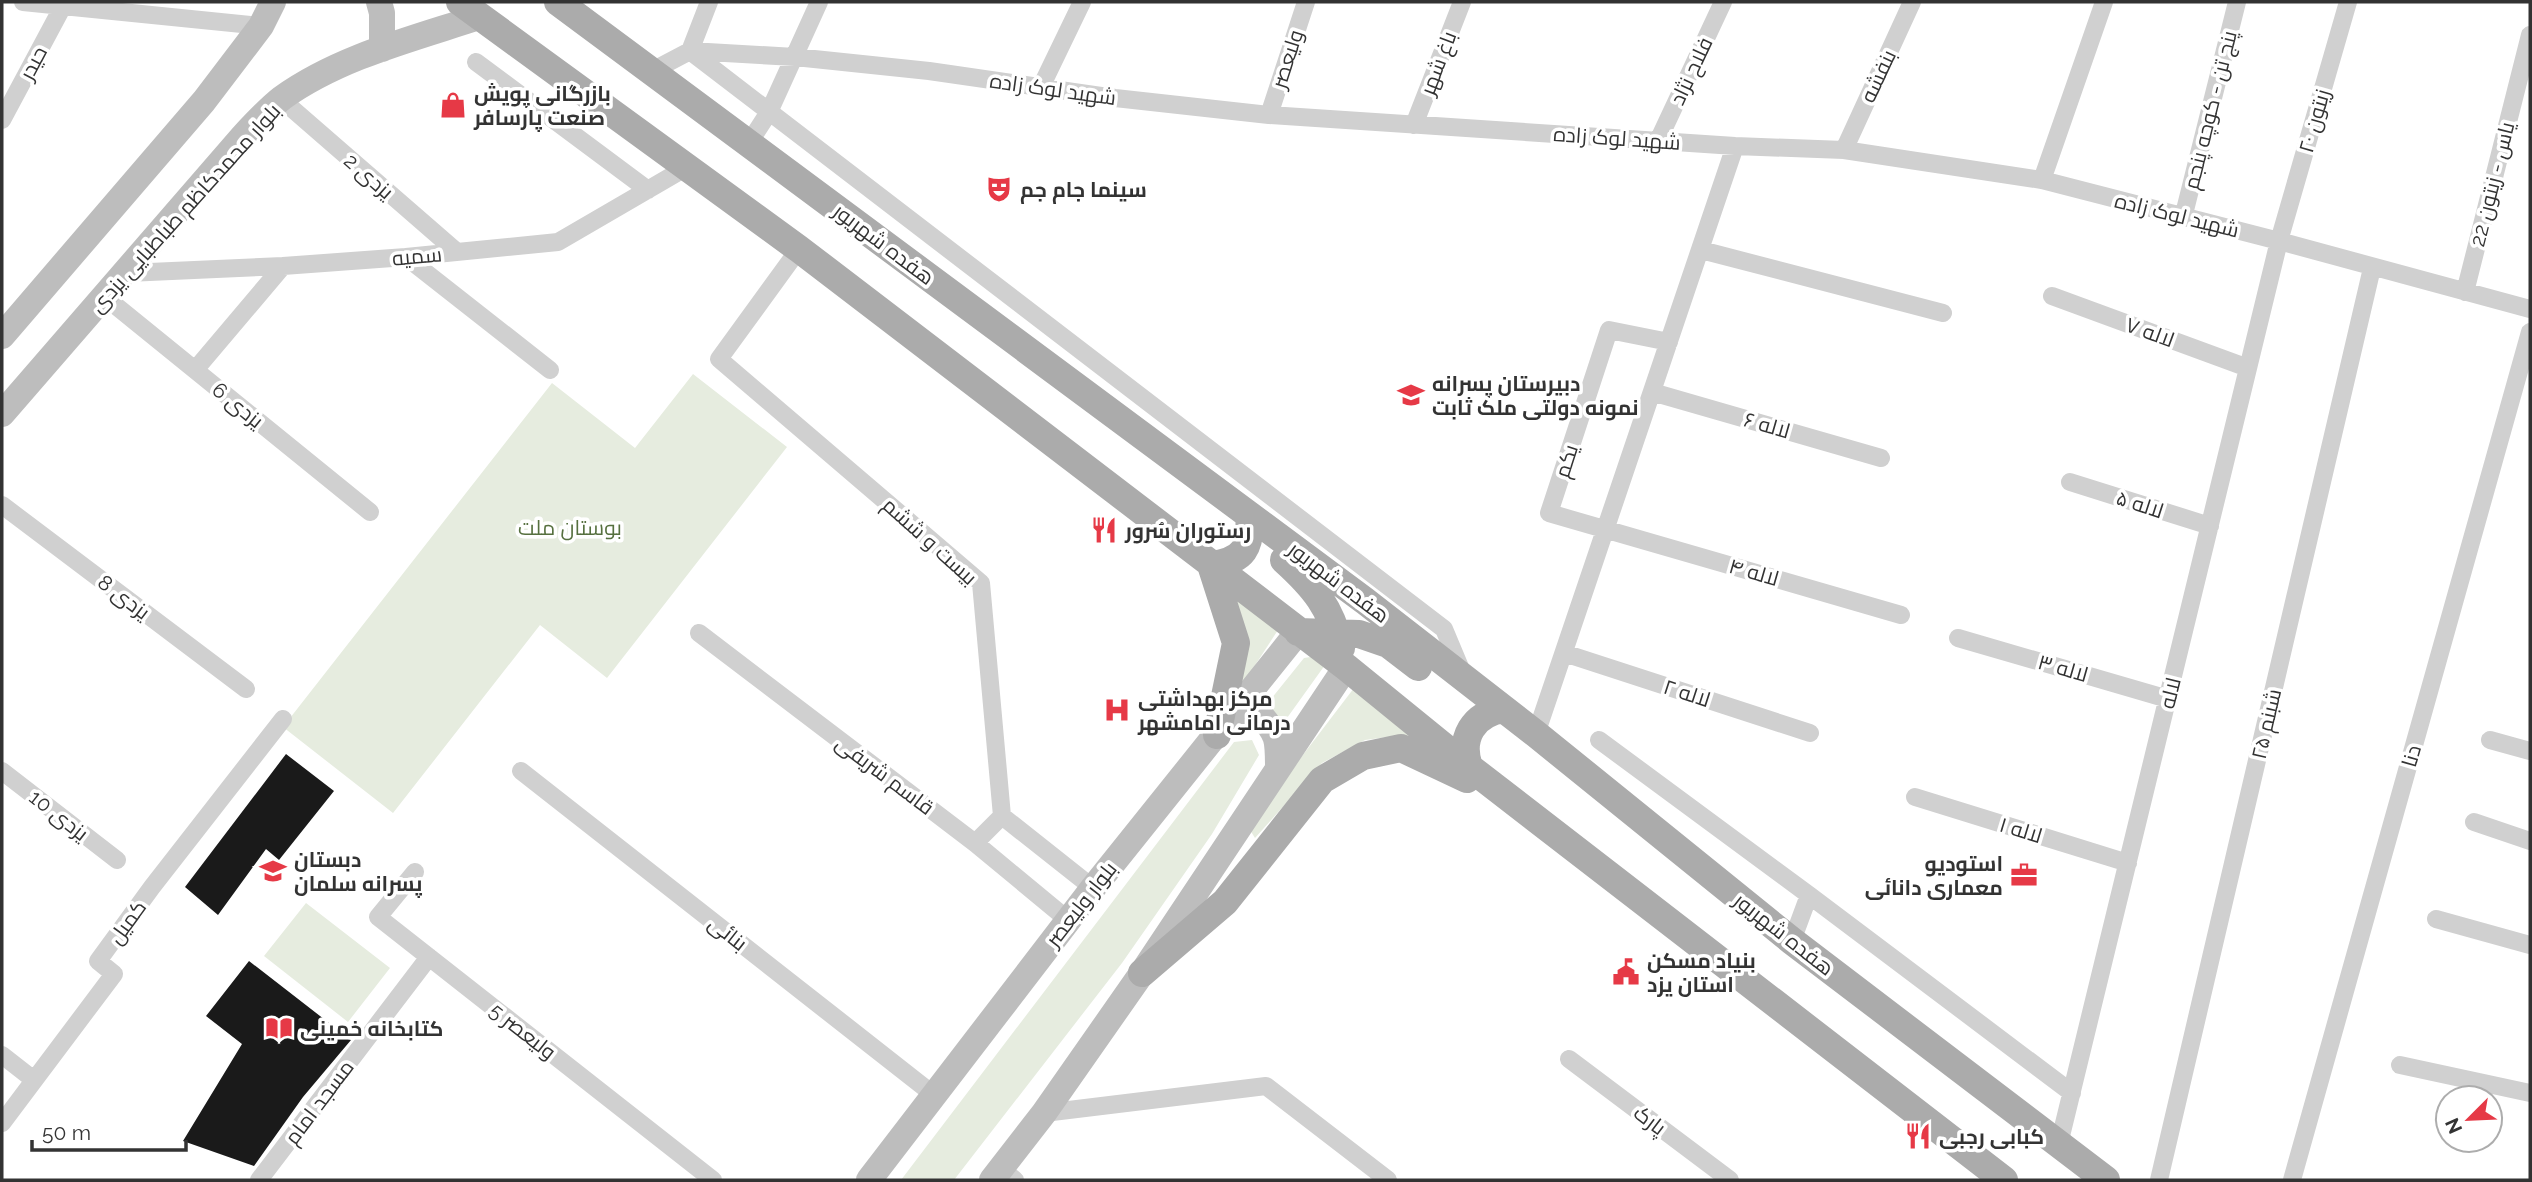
<svg xmlns="http://www.w3.org/2000/svg" width="2532" height="1182" font-family="Raleway,Cairo,sans-serif">
<rect width="100%" height="100%" fill="#fff"/>
<path fill="#e6ecdf" d="M 693,374 L 787,447 L 607,678 L 540,625 L 393,813 L 283,727 L 552,383 L 635,448 Z
M 1222,586 L 1278,630 L 1233,699 Z
M 1317,656 L 1325,665 L 1287,718 L 1273,717 L 1267,704 L 1304,658 Z
M 1354,688 L 1444,756 L 1403,735 L 1365,740 L 1322,763 L 1255,838 L 1250,830 L 1251,823 Z
M 1252,740 L 1259,755 L 1212,834 L 1122,963 L 954,1180 L 901,1180 L 1234,742 Z
M 306,903 L 390,968 L 348,1022 L 264,956 Z"/>
<path fill="#1a1a1a" d="M 286,754 L 334,791 L 279,860 L 266,849 L 218,915 L 185,887 Z
M 249,961 L 351,1040 L 303,1097 L 254,1166 L 183,1141 L 242,1044 L 206,1016 Z"/>
<g fill="none" stroke-linecap="round" stroke-linejoin="round">
<path stroke="#d0d0d0" stroke-width="18" d="M 23,2 L 261,26
M 709,2 L 690,51 L 795,57 L 929,71 L 1115,98 L 1269,115 L 1735,146 L 1844,150 L 2042,180 L 2279,241 L 2530,309
M 476,62 L 648,190
M 652,71 L 690,51 L 1444,629 L 1462,672
M 1041,87 L 1082,2
M 281,99 L 457,252
M 1269,115 L 1306,2
M 2,120 L 63,6
M 1414,125 L 1462,2
M 1658,141 L 1723,2
M 749,143 L 769,112 L 819,2
M 1844,150 L 1912,2
M 2042,180 L 2104,2
M 2183,218 L 2237,2
M 799,249 L 719,359 L 981,583 L 1002,816 L 1093,888
M 1701,250 L 1943,313
M 406,257 L 550,370
M 127,273 L 283,266 L 406,257 L 558,242 L 687,167
M 2465,292 L 2530,35
M 2052,296 L 2248,368
M 105,297 L 370,512
M 1669,342 L 1609,330 L 1549,513 L 1901,615
M 195,370 L 283,266
M 1652,392 L 1881,458
M 2070,482 L 2210,526
M 2,505 L 246,689
M 699,633 L 975,843 L 1068,920
M 1958,638 L 2168,699
M 1564,653 L 1810,733
M 1536,734 L 1735,146
M 1599,740 L 1809,895 L 2072,1093
M 2490,740 L 2530,751
M 2,771 L 117,860
M 521,771 L 934,1095
M 1915,797 L 2128,863
M 2474,822 L 2530,841
M 975,843 L 1002,816
M 415,872 L 378,917 L 713,1180
M 2436,919 L 2530,945
M 1792,941 L 1809,895
M 2,1055 L 34,1080
M 1569,1059 L 1730,1180
M 2400,1065 L 2530,1093
M 1044,1113 L 1266,1086 L 1388,1180
M 2,1123 L 114,974 L 98,961 L 152,887 L 283,719
M 2059,1144 L 2279,241 L 2348,2
M 1001,1169 L 1015,1180
M 259,1180 L 429,957
M 2159,1180 L 2372,268
M 2292,1180 L 2530,332"/>
<path stroke="#bdbdbd" stroke-width="26" d="M 379,2 L 382,13 L 382,49
M 2,336 L 204,101 L 261,26 L 273,2
M 2,414 L 243,136 C 255,123 268,109 282,98 C 339,57 412,39 479,17
M 1230,717 L 1247,713 L 1260,714 C 1278,735 1278,739 1278,767
M 869,1180 L 1093,888 L 1298,632
M 992,1180 L 1044,1113 L 1142,973 L 1346,667"/>
<path stroke="#ababab" stroke-width="28" d="M 460,2 L 799,249 L 1346,667 L 1469,767 L 2004,1180
M 558,2 L 1365,601 L 1536,734 L 1792,941 L 2106,1180
M 1284,560 C 1315,588 1330,607 1341,648
M 1298,632 L 1359,634 L 1388,644 L 1418,667
M 1217,735 L 1236,643 L 1211,565 C 1244,561 1252,547 1249,515
M 1469,767 C 1459,738 1473,714 1504,709
M 1142,973 L 1225,902 L 1322,780 L 1363,756 L 1401,748 L 1467,779"/>
</g>
<defs>
<g id="shop-bare" transform="scale(2.1)"><path d="M-5-2.5h2.3a2.7 3.5 0 0 1 5.4 0H5L5.5 6h-11ZM-1.5-2.5h3a1.5 2.3 0 0 0-3 0Z" fill="#e63946" stroke="#fff" stroke-width="2.5" paint-order="stroke"/></g>
<g id="theatre-bare" transform="scale(2.1)"><path d="M-5-5.5Q0-4 5-5.5V0Q5 5 0 6Q-5 5-5 0ZM-3.3-2.5H-1v1.5H-3.3ZM1-2.5H3.3v1.5H1ZM-2.8 1Q0 5.5 2.8 1Z" fill="#e63946" stroke="#fff" stroke-width="2.5" paint-order="stroke"/></g>
<g id="school-bare" transform="scale(2.1)"><path d="M0-5L7-2L0 1L-7-2ZM-4 1L0 2.5L4 1V4Q0 6-4 4Z" fill="#e63946" stroke="#fff" stroke-width="2.5" paint-order="stroke"/></g>
<g id="restaurant-bare" transform="scale(2.1)"><path d="M-5-6h1v4h1v-4h1v4h1v-4h1v5L-1.5 .5V6h-2V.5L-5-1ZM5-6V6H3V1.5H1.5Q1.5-4 5-6Z" fill="#e63946" stroke="#fff" stroke-width="2.5" paint-order="stroke"/></g>
<g id="hospital-bare" transform="scale(2.1)"><path d="M-5-5h3v3.5h4V-5h3V5h-3V1.5h-4V5h-3Z" fill="#e63946" stroke="#fff" stroke-width="2.5" paint-order="stroke"/></g>
<g id="office-bare" transform="scale(2.1)"><path d="M-6-3h4V-5.5h4V-3h4V5H-6ZM-1-4.5V-3h2v-1.5ZM-6 0V1H6V0Z" fill="#e63946" stroke="#fff" stroke-width="2.5" paint-order="stroke"/></g>
<g id="civic-bare" transform="scale(2.1)"><path d="M-.6-6.5H3V-4.5H.6V-3L4-1V1h2V6H-6V1h2V-1L-.6-3ZM-1.2 2.5V6h2.4V2.5Z" fill="#e63946" stroke="#fff" stroke-width="2.5" paint-order="stroke"/></g>
<g id="library-bare" transform="scale(2.1)"><path d="M-6-4Q-3-5.5-.7-3.5V5Q-3 3-6 4ZM6-4Q3-5.5 .7-3.5V5Q3 3 6 4Z" fill="#e63946" stroke="#fff" stroke-width="2.5" paint-order="stroke"/></g>
</defs>
<g fill-rule="evenodd">
<use href="#shop-bare" x="453" y="105"/>
<use href="#theatre-bare" x="999" y="189"/>
<use href="#school-bare" x="1411" y="395"/>
<use href="#restaurant-bare" x="1104" y="530"/>
<use href="#hospital-bare" x="1117" y="710"/>
<use href="#school-bare" x="273" y="871"/>
<use href="#office-bare" x="2024" y="875"/>
<use href="#civic-bare" x="1626" y="972"/>
<use href="#library-bare" x="279" y="1028"/>
<use href="#restaurant-bare" x="1918" y="1136"/>
</g>
<g text-anchor="middle" dominant-baseline="central" stroke-width="7" stroke-linejoin="round" paint-order="stroke">
<g font-size="21" fill="#333" stroke="#fff">
<text transform="translate(1287 59) rotate(-72)">ولیعصر</text>
<text transform="translate(33 63) rotate(-62)">حیدر</text>
<text transform="translate(1438 63) rotate(-69)">باغ شهر</text>
<text transform="translate(1691 71) rotate(-65)">فلاح نژاد</text>
<text transform="translate(1878 76) rotate(-65)">بنفشه</text>
<text transform="translate(1053 89) rotate(8)">شهید لوک زاده</text>
<text transform="translate(2210 110) rotate(-76)">پنج تن - کوچه پنجم</text>
<text transform="translate(2314 121) rotate(-74)">زیتون ۲۰</text>
<text transform="translate(1617 138) rotate(4)">شهید لوک زاده</text>
<text transform="translate(369 176) rotate(41)">یزدی 2</text>
<text transform="translate(2492 184) rotate(-76)">یاس - زیتون 22</text>
<text transform="translate(185 208) rotate(-48)">بلوار محمدکاظم طباطبایی یزدی</text>
<text transform="translate(2177 215) rotate(14)">شهید لوک زاده</text>
<text transform="translate(884 244) rotate(37)">هفده شهریور</text>
<text transform="translate(417 256) rotate(-5)">سمیه</text>
<text transform="translate(2150 332) rotate(20)">لاله ۷</text>
<text transform="translate(238 405) rotate(39)">یزدی 6</text>
<text transform="translate(1767 425) rotate(16)">لاله ۶</text>
<text transform="translate(1566 461) rotate(-72)">یکم</text>
<text transform="translate(2140 504) rotate(18)">لاله ۵</text>
<text transform="translate(930 541) rotate(42)">بیست و ششم</text>
<text transform="translate(1754 572) rotate(16)">لاله ۴</text>
<text transform="translate(1339 582) rotate(37)">هفده شهریور</text>
<text transform="translate(124 597) rotate(37)">یزدی 8</text>
<text transform="translate(2063 668) rotate(16)">لاله ۳</text>
<text transform="translate(1687 693) rotate(18)">لاله ۲</text>
<text transform="translate(2170 693) rotate(-76)">لاله</text>
<text transform="translate(2266 724) rotate(-77)">شبنم ۲۵</text>
<text transform="translate(2411 756) rotate(-74)">دنا</text>
<text transform="translate(885 775) rotate(37)">قاسم شریفی</text>
<text transform="translate(59 815) rotate(38)">یزدی 10</text>
<text transform="translate(2021 830) rotate(17)">لاله ۱</text>
<text transform="translate(1081 904) rotate(-52)">بلوار ولیعصر</text>
<text transform="translate(127 922) rotate(-54)">کمیل</text>
<text transform="translate(728 933) rotate(38)">بنائی</text>
<text transform="translate(1784 934) rotate(38)">هفده شهریور</text>
<text transform="translate(523 1031) rotate(38)">ولیعصر 5</text>
<text transform="translate(319 1102) rotate(-53)">مسجد امام</text>
<text transform="translate(1650 1120) rotate(37)">پارک</text>
</g>
<g font-size="21" font-weight="bold" fill="#333" stroke="#fff" text-anchor="start">
<text x="474" y="93">بازرگانی پویش<tspan x="474" dy="24">صنعت پارسافر</tspan></text>
<text x="1020" y="189">سینما جام جم</text>
<text x="1432" y="383">دبیرستان پسرانه<tspan x="1432" dy="24">نمونه دولتی ملک ثابت</tspan></text>
<text x="1125" y="530">رستوران سُرور</text>
<text x="1138" y="698">مرکز بهداشتی<tspan x="1138" dy="24">درمانی امامشهر</tspan></text>
<text x="294" y="859">دبستان<tspan x="294" dy="24">پسرانه سلمان</tspan></text>
<text x="2003" y="863" text-anchor="end">استودیو<tspan x="2003" dy="24">معماری دانائی</tspan></text>
<text x="1647" y="960">بنیاد مسکن<tspan x="1647" dy="24">استان یزد</tspan></text>
<text x="300" y="1028">کتابخانه خمینی</text>
<text x="1939" y="1136">کبابی رجبی</text>
</g>
<g font-size="21" fill="#56703f" stroke="#fff">
<text x="570" y="527">بوستان ملت</text>
</g>
</g>
<rect width="2532" height="1182" fill="none" stroke="#333333" stroke-width="7"/>
<g transform="translate(2469 1119) rotate(246)"><circle r="33" fill="#ffffff" stroke="#adadad" stroke-width="2"/>
<path d="M0-5L12 26L0 18L-12 26Z" fill="#e63946"/>
<text y="-10" font-size="19" font-weight="bold" text-anchor="middle" fill="#333333">N</text>
</g>
<path d="M32 1140v10h154v-10" fill="none" stroke="#333333" stroke-width="3.5"/>
<text x="42" y="1140" font-size="21" fill="#333333" stroke="#ffffff" stroke-width="5" paint-order="stroke">50 m</text>
</svg>
